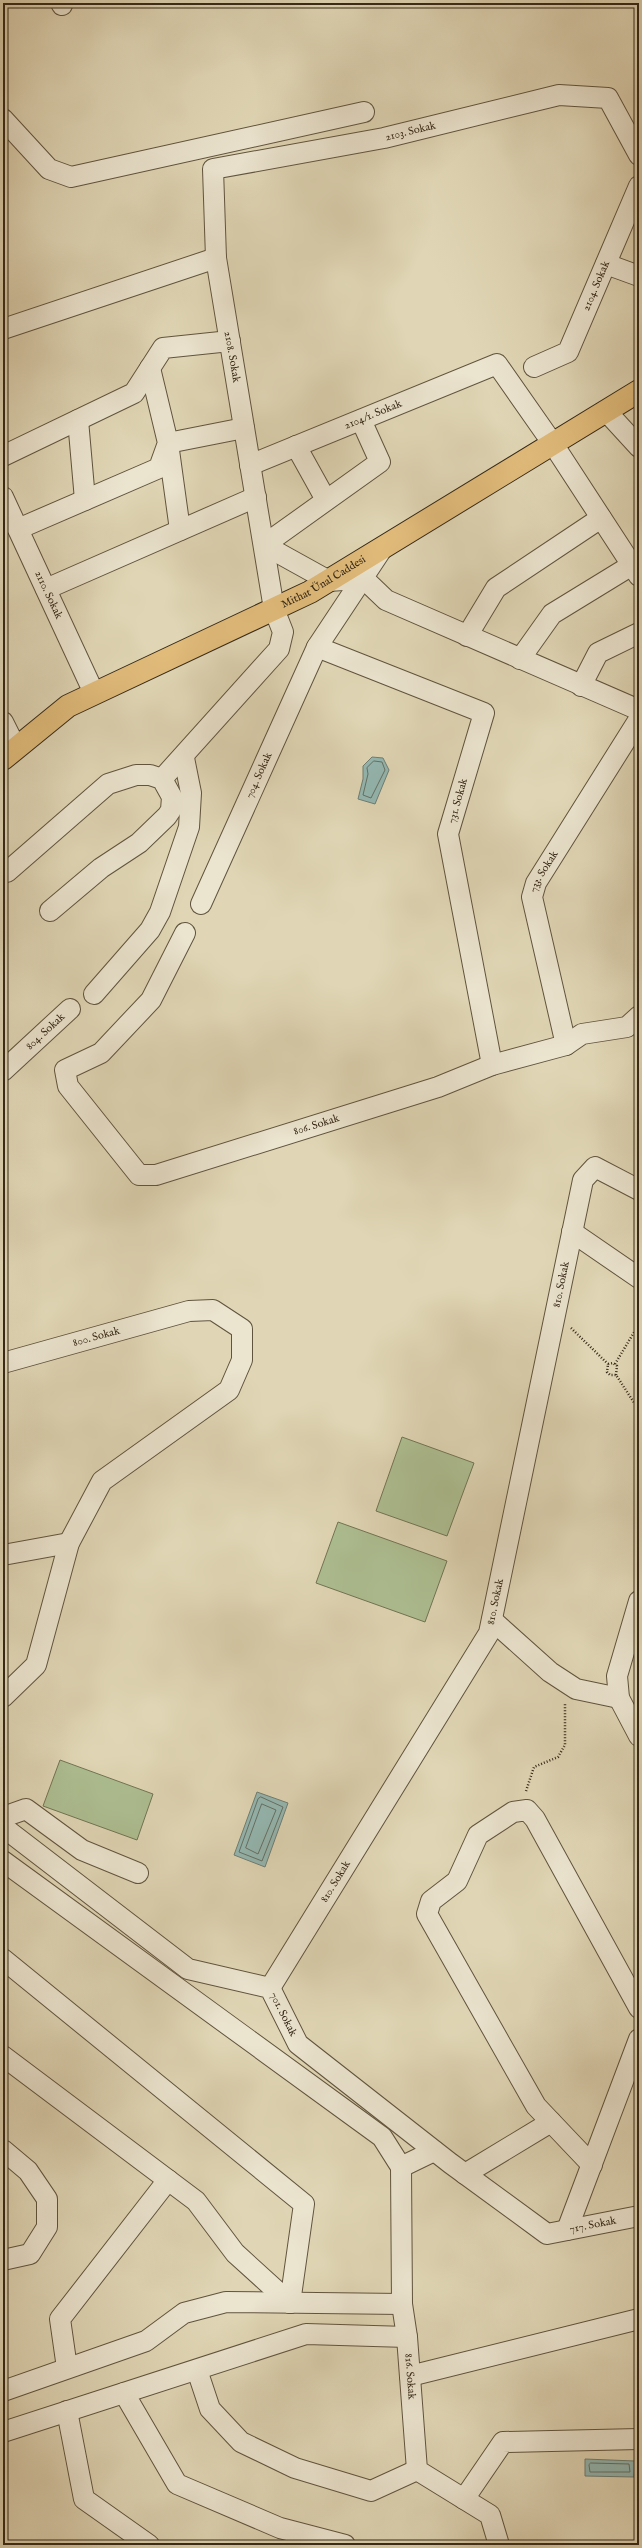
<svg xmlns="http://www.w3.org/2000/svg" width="642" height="2548" font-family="'IM FELL English',serif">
<rect width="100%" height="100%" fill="#e0d6b5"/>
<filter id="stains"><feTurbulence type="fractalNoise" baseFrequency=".005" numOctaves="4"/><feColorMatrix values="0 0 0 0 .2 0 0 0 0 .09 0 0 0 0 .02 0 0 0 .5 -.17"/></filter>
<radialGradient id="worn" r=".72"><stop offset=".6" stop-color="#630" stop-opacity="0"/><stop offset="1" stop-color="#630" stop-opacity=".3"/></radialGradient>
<path fill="#adbf92" stroke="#717454" d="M 402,1437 L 474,1463 L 447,1536 L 376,1511 Z
M 338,1522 L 447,1561 L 425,1622 L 316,1583 Z
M 60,1760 L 153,1794 L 137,1840 L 43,1806 Z"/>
<path fill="#94b8b3" stroke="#6e7e75" d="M 372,757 L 383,758 L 389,770 L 375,804 L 358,799 L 363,779 L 363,766 Z
M 257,1792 L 288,1803 L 265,1867 L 234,1855 Z
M 585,2459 L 635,2461 L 634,2477 L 585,2476 Z"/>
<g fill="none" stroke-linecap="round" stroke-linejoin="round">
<path stroke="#647065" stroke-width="1" d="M 374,761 L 382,762 L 385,770 L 371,798 L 363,795 L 368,774 L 367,768 Z
M 261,1797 L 283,1807 L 262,1861 L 239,1852 L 258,1799 Z
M 262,1804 L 276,1810 L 258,1854 L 246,1848 Z
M 591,2463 L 629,2464 L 630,2472 L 590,2472 L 589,2465 Z"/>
<g stroke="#60543e" stroke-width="22">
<g id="minor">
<path d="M 61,3 L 62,5"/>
<path d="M 3,119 L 49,169 L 71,177 L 364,112"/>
<path d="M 606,264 L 639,276"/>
<path d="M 3,329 L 216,258"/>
<path id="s1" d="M 534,367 L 568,352 L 639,186"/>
<path d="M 606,411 L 639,447"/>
<path d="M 78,420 L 85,500"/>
<path d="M 296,446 L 326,500"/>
<path d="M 3,456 L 134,393 L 163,348 L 230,341"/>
<path id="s2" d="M 250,465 L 497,364 L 553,444 L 639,576"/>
<path id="s3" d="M 3,497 L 94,693"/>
<path d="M 18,529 L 159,468 L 168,443 L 150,368"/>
<path d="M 180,530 L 168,443 L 244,428"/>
<path d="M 264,545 L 380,462 L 361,420"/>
<path d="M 264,545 L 329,581 L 343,580"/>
<path d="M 363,578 L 386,600 L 639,710"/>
<path d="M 46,589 L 256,497"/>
<path d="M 467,636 L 496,588 L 601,518"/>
<path d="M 317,647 L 484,713 L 448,834 L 492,1065"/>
<path d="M 520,659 L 552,614 L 632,565"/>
<path d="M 581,686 L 598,653 L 639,633"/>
<path d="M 3,722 L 16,748"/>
<path id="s4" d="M 162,779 L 279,649 L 283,632 L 274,609 L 216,258 L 213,169 L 384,138 L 559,95 L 608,98 L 639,155"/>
<path d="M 7,872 L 108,784 L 136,775 L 150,775 L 162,779 L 172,797 L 171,810 L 167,816 L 139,843 L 101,868 L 50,911"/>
<path id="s5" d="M 201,904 L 317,647 L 382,549"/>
<path id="s6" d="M 185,933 L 151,1000 L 101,1053 L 65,1070 L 68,1086 L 139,1175 L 156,1175 L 438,1087 L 492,1065 L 566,1045 L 582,1034 L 627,1027 L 639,1016"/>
<path d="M 94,994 L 150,930 L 160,912 L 189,827 L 191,793 L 184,758"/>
<path id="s7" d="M 566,1045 L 532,897 L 536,883 L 639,719"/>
<path id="s8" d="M 3,1071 L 70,1009"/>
<path d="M 572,1232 L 639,1278"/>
<path id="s9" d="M 3,1363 L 189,1311 L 213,1310 L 242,1329 L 242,1360 L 229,1390 L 102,1481 L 69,1543 L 36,1665 L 3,1697"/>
<path d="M 3,1555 L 69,1543"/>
<path d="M 639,1601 L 617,1676 L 619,1698 L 639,1736"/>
<path d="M 492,1620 L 550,1672 L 576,1689 L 619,1698"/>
<path d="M 3,1817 L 26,1809 L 82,1850 L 138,1873"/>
<path id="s10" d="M 3,1827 L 188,1969 L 270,1988 L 298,2044 L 450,2163 L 547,2234 L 639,2216"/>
<path d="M 3,1861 L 382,2137 L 401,2167"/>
<path d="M 3,1959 L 304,2204 L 290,2303"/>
<path id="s11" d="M 270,1988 L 489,1633 L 583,1180 L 595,1167 L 639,1190"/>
<path d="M 3,2056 L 196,2201 L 235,2253 L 290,2303"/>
<path d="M 3,2150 L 28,2171 L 47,2199 L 47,2227 L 30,2254 L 3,2260"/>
<path d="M 592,2165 L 536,2106 L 427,1914 L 431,1901 L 457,1881 L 478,1835 L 513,1812 L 527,1810 L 535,1819 L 639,2008"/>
<path id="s12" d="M 401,2167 L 402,2304 L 407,2337 L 417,2470 L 490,2515 L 499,2545"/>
<path d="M 401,2167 L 434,2151"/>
<path d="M 465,2174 L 551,2122"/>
<path d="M 567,2230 L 639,2039"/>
<path d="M 67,2368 L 60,2319 L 168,2180"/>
<path d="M 197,2370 L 210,2409 L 241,2442 L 295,2468 L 371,2491 L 417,2470"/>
<path d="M 410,2376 L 639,2319"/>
<path d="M 3,2391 L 146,2341 L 184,2313 L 226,2302 L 402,2304"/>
<path d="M 124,2393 L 177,2484 L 280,2528 L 345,2545"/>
<path d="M 67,2411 L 84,2499 L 149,2545"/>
<path d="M 3,2432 L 306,2334 L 407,2337"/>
<path d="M 464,2499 L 503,2442 L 639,2439"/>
</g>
</g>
<g stroke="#352817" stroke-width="24">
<g id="major">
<path id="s13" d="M 3,759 L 68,706 L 310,592 L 639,391"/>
</g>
</g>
<path stroke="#352817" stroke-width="2.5" stroke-dasharray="1 2" stroke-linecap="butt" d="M 571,1328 L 608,1364
M 615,1364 L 639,1324
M 616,1375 L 617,1366 L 613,1363 L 608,1364 L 607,1372 L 610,1375 L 616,1375 L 635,1404
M 526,1791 L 534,1767 L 558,1757 L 565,1745 L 565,1704"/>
<use href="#minor" stroke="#ebe4cf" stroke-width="20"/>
<use href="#major" stroke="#e0bb7a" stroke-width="22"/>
</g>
<g text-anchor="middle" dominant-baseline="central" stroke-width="4" stroke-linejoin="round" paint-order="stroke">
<g font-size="11" fill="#352817" stroke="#ebe4cf">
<text stroke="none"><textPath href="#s4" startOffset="863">2103. Sokak</textPath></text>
<text stroke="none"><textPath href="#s1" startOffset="109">2104. Sokak</textPath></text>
<text transform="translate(232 357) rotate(80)">2108. Sokak</text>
<text stroke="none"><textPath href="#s2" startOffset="133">2104/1. Sokak</textPath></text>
<text stroke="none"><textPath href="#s13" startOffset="368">Mithat Ünal Caddesi</textPath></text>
<text stroke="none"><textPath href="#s3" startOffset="108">2110. Sokak</textPath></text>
<text stroke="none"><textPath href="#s5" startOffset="141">704. Sokak</textPath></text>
<text transform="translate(458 801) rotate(-74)">731. Sokak</text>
<text stroke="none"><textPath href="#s7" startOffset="180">733. Sokak</textPath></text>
<text stroke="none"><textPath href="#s8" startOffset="58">804. Sokak</textPath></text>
<text stroke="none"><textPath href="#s6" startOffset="503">806. Sokak</textPath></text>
<text stroke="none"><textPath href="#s11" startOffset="773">810. Sokak</textPath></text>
<text stroke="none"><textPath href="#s9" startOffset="97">800. Sokak</textPath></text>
<text stroke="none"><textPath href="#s11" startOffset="449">810. Sokak</textPath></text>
<text stroke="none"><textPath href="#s11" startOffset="125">810. Sokak</textPath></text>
<text stroke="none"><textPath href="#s10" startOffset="347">701. Sokak</textPath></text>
<text stroke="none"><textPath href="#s10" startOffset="740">717. Sokak</textPath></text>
<text stroke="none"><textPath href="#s12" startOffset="210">816. Sokak</textPath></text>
</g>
</g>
<rect width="642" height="2548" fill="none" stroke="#e0d6b5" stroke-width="16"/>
<rect x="4" y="4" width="634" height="2540" fill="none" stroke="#352817" stroke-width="2"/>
<rect x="8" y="8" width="626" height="2532" fill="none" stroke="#352817"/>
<rect width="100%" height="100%" filter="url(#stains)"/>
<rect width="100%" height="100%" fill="url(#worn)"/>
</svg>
